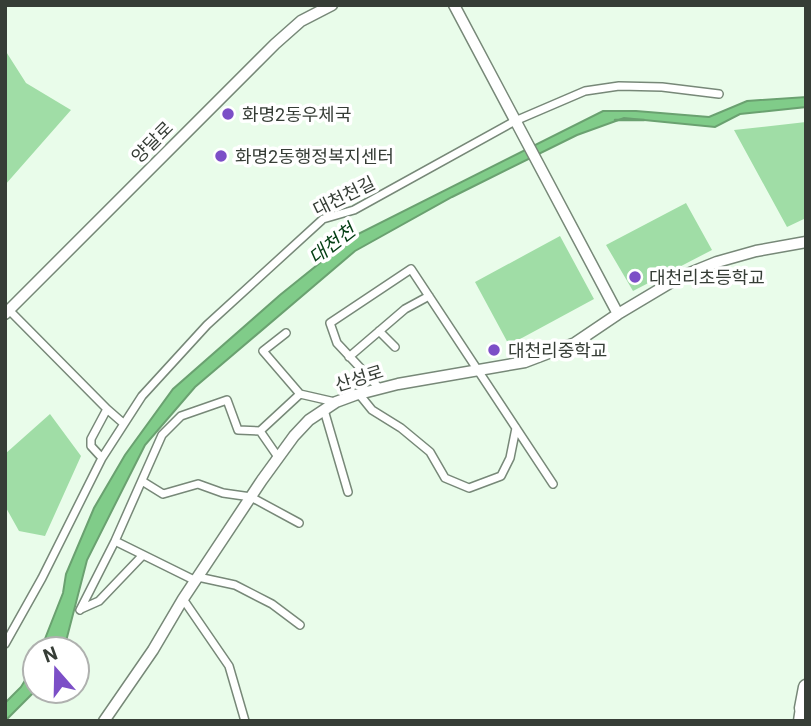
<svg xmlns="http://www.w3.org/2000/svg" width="811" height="726" font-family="Roboto,'Noto Sans KR',sans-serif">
<rect width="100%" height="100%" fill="#e9fcea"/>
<path fill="#a0dda6" d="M 5,50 L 26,83 L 71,110 L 5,185 Z
M 806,122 L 806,218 L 787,227 L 734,130 Z
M 686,203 L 712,250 L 633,291 L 606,245 Z
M 560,236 L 594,299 L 509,345 L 475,282 Z
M 50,414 L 81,456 L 45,536 L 19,531 L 5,506 L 5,454 Z"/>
<path fill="#80cc89" stroke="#6aa170" stroke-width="2" d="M 806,97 L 806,107 L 740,114 L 715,127 L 624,118 L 577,135 L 452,197 L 355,251 L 195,387 L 145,445 L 87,560 L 64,649 L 41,649 L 63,593 L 66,574 L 94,508 L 125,455 L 173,389 L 280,295 L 352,237 L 603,111 L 636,111 L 709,117 L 747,101 Z
M 35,664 L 35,691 L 5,721 L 5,703 L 21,687 Z"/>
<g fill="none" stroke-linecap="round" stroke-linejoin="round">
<path stroke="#6aa170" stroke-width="2.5" d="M 615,120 L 644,120"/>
<g stroke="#778878" stroke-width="10">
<path id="street" d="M 9,310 L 107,409 L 91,439 L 91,446 L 102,458
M 379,331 L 395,347
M 286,333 L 263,351 L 300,394
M 349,357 L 405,309 L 429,296
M 380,389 L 337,343 L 330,323 L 411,269 L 553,484
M 359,394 L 372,410 L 401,428 L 430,452 L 445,478 L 469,488 L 501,476 L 510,458 L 516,428
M 107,409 L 123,423
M 324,410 L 348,492
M 260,431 L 278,457
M 142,481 L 163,494 L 198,484 L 223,493 L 251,497 L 299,523
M 115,541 L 196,581
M 198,577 L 235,585 L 272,604 L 300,625
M 183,599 L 229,666 L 245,721
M 81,609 L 99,601 L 143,555
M 80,610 L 115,541 L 162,435 L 181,416 L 227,400 L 238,430 L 260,431 L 300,394 L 335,402
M 5,644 L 42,578 L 102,458 L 142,396 L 207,325 L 323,219 L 354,210 L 515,121 L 585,91 L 619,86 L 662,87 L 719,94"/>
</g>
<g stroke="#778878" stroke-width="13">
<path id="secondary" d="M 454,5 L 618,314
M 5,314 L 275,44 L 301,21 L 332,5
M 104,721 L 153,650 L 183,599 L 262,480 L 294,436 L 309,420 L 336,402 L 355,395 L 398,384 L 525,362 L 575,343 L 618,314 L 680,277 L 717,262 L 756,251 L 806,242"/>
</g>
<g stroke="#778878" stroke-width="15">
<path id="primary" d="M 800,721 L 802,708"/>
</g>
<g stroke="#778878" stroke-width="17">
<path id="highway" d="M 802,708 L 806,687"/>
</g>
<use href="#street" stroke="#fff" stroke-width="7"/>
<use href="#secondary" stroke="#fff" stroke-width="10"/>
<use href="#primary" stroke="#fff" stroke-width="12"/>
<use href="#highway" stroke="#fff" stroke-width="14"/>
</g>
<g fill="#7c4fc7" stroke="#fff" stroke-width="2.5">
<circle cx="228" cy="114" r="7"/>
<circle cx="221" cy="156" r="7"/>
<circle cx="635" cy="277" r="7"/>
<circle cx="494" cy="350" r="7"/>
</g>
<g text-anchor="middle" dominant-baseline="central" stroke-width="7" stroke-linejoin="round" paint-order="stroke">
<g font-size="18" fill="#363d36" stroke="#fff" text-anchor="start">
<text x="242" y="114">화명2동우체국</text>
<text x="235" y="156">화명2동행정복지센터</text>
<text x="649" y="277">대천리초등학교</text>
<text x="508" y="350">대천리중학교</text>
</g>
<g font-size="18" fill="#363d36" stroke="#fff">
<text transform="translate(152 142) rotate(-45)">양달로</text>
<text transform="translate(344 196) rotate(-26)">대천천길</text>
<text transform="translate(359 378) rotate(-17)">산성로</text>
</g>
<g font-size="19" font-style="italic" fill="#064016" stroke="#fff">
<text transform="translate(332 244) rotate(-38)">대천천</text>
</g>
</g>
<rect width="811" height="726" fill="none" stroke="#363d36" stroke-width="14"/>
<g transform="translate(56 670) rotate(340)"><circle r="33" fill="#ffffff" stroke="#afb1af" stroke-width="2"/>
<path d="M0-5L12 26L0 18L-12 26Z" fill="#7c4fc7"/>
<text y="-10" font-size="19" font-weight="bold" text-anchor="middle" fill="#363d36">N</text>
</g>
</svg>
